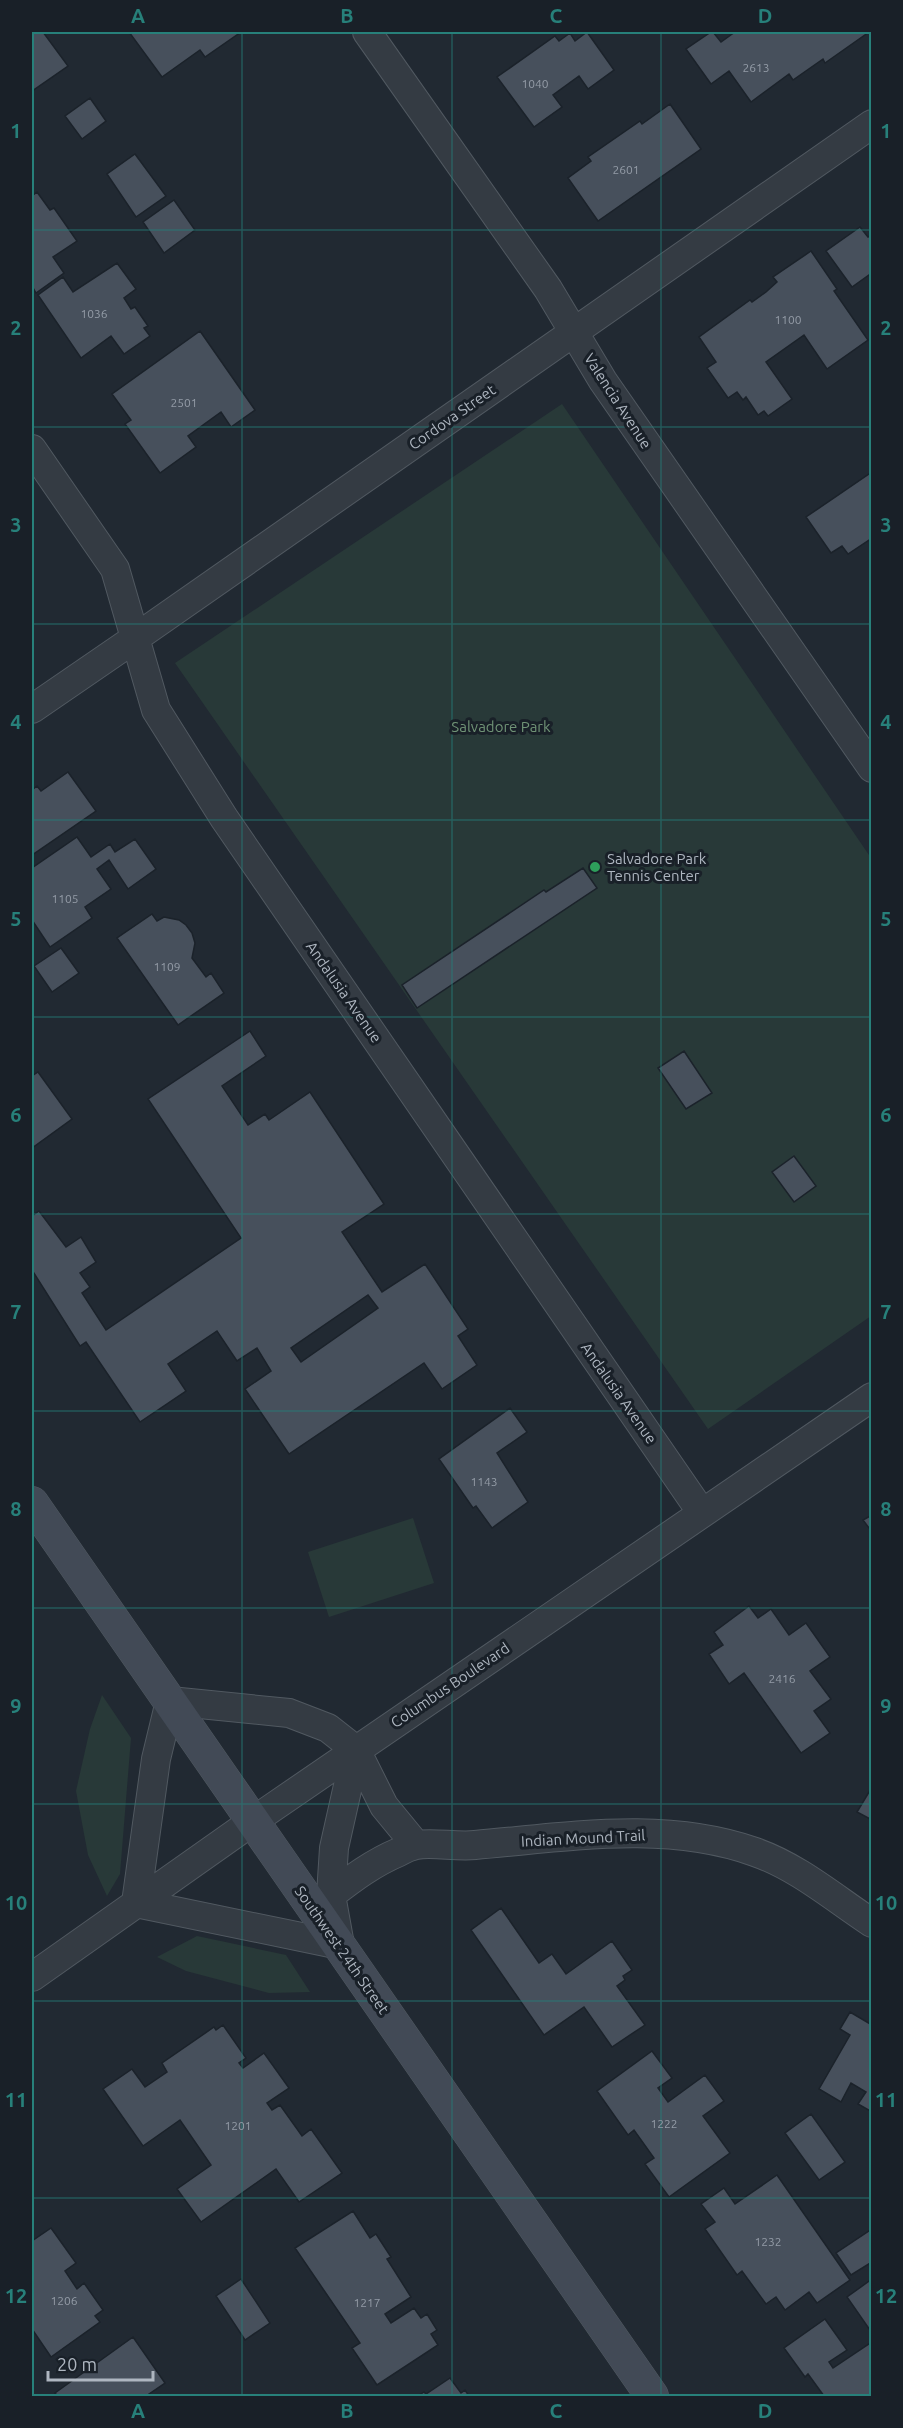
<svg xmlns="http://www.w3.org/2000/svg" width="903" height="2428" font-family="Ubuntu,sans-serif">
<rect width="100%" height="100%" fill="#212932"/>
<path fill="#283938" d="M 562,404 L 871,858 L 871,1316 L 708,1429 L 175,663 Z
M 413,1518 L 434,1583 L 329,1617 L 308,1552 Z
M 102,1695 L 131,1738 L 120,1874 L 107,1896 L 88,1855 L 76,1791 L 90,1729 Z
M 197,1936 L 286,1955 L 310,1992 L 269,1993 L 186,1971 L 157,1957 Z"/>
<path fill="#47505c" stroke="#1b222a" stroke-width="1.5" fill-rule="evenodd" d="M 32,32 L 43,32 L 68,66 L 32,91 Z
M 129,32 L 241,32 L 205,57 L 200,50 L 162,77 Z
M 587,32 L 614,70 L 588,89 L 579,76 L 553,95 L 562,107 L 534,127 L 497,77 L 555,36 L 559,41 L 570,33 L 575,41 Z
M 711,32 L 713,32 L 721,42 L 735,32 L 869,32 L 825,63 L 823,59 L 793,80 L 789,74 L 751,102 L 729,71 L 711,84 L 686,49 Z
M 90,98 L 106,121 L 82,139 L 65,116 Z
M 670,104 L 701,149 L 598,221 L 568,178 L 591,161 L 588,157 L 640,121 L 642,124 Z
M 135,154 L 166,196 L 136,217 L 107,174 Z
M 37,192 L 50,210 L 54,208 L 77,241 L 53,257 L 64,273 L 36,293 L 32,286 L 32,196 Z
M 174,200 L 195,230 L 164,253 L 143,222 Z
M 860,227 L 868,237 L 872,235 L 872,278 L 869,275 L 852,287 L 826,251 Z
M 811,251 L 837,289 L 834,291 L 868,340 L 827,369 L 804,335 L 766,362 L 792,399 L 768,416 L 764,411 L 758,415 L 746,397 L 743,400 L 737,392 L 728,398 L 707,368 L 716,362 L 699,337 L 750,300 L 752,302 L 766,292 L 777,282 L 773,277 Z
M 117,263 L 136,289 L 124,298 L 131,309 L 135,307 L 148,326 L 144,328 L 150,336 L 124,354 L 111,336 L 81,358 L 38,295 L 63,277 L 73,292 Z
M 200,331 L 255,410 L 231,427 L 221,412 L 188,436 L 196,447 L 160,473 L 125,424 L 131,420 L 112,394 Z
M 872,472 L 872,538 L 848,554 L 842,546 L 831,553 L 806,517 Z
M 68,772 L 96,811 L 32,855 L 32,790 L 37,786 L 41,791 Z
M 77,837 L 91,857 L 110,844 L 115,852 L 135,839 L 156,869 L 128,889 L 109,860 L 97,869 L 111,889 L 85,907 L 92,918 L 50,947 L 32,920 L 32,868 Z
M 583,868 L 597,888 L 417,1008 L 402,985 L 544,890 L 546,892 Z
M 152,914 L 157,921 L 164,917 L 179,920 L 186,925 L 192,933 L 195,943 L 192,958 L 206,977 L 211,973 L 224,993 L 178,1025 L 117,938 Z
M 61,948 L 79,973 L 52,992 L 34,966 Z
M 250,1031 L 266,1056 L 222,1086 L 248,1125 L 265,1114 L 269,1120 L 310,1092 L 384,1204 L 342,1232 L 382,1292 L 425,1264 L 468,1329 L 458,1336 L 477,1365 L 442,1389 L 424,1363 L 289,1454 L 245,1389 L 271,1371 L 257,1348 L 237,1361 L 217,1331 L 168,1364 L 186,1391 L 140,1422 L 86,1342 L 80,1346 L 32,1270 L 32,1216 L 39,1211 L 66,1247 L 81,1237 L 96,1262 L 80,1273 L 90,1287 L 82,1293 L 106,1330 L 241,1238 L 148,1099 ZM 368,1295 L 378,1308 L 301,1362 L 291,1348 Z
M 684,1051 L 712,1093 L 686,1109 L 658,1068 Z
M 38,1072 L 72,1119 L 32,1148 L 32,1076 Z
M 794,1156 L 816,1186 L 794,1202 L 772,1172 Z
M 510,1408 L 527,1432 L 497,1453 L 528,1502 L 492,1528 L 476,1506 L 473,1508 L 439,1459 Z
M 872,1515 L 872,1532 L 863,1520 Z
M 749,1606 L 758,1618 L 771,1609 L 789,1635 L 806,1623 L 830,1657 L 810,1671 L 831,1699 L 814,1711 L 830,1733 L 801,1753 L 744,1673 L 729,1684 L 709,1654 L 723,1645 L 714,1632 Z
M 872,1787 L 872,1820 L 857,1812 Z
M 501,1908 L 539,1963 L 552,1954 L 566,1974 L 612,1941 L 632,1970 L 623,1976 L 625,1980 L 617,1986 L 645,2025 L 612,2047 L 584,2007 L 544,2035 L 471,1930 Z
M 850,2012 L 872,2025 L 872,2112 L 858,2104 L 866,2092 L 851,2083 L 841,2102 L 819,2089 L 850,2035 L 840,2029 Z
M 223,2025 L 246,2058 L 239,2063 L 243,2068 L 264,2053 L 289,2088 L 267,2103 L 272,2110 L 280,2105 L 302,2136 L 311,2129 L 342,2173 L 299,2202 L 276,2169 L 201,2222 L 177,2189 L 211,2165 L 180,2120 L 143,2146 L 103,2089 L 132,2069 L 145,2087 L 167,2072 L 162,2063 L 214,2027 L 216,2030 Z
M 652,2051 L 672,2078 L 658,2088 L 668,2102 L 705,2075 L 724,2101 L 703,2116 L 730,2153 L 669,2197 L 645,2164 L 654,2158 L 634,2130 L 628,2135 L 597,2091 Z
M 811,2114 L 845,2162 L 819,2180 L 785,2133 Z
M 777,2175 L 850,2280 L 817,2303 L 809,2292 L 785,2310 L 776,2297 L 766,2304 L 742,2271 L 737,2275 L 705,2229 L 715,2222 L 701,2204 L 724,2188 L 735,2204 Z
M 353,2211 L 370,2238 L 376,2234 L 391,2257 L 387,2259 L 411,2297 L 385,2314 L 391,2323 L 414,2308 L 421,2318 L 427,2314 L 437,2330 L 431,2334 L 438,2345 L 377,2385 L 352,2348 L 360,2343 L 295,2248 Z
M 51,2228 L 76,2263 L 65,2271 L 77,2289 L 84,2283 L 103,2310 L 95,2316 L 100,2322 L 51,2357 L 32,2329 L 32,2241 Z
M 872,2229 L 872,2262 L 851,2275 L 836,2253 Z
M 241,2279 L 270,2323 L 245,2340 L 216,2296 Z
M 872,2279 L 872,2333 L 847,2297 Z
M 825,2319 L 847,2350 L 829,2362 L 833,2368 L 872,2342 L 872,2396 L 824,2396 L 808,2374 L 805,2377 L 784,2348 Z
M 133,2337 L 165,2383 L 146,2396 L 58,2396 L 55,2393 Z
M 450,2378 L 461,2393 L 465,2390 L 469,2396 L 418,2396 L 424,2392 L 426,2394 Z"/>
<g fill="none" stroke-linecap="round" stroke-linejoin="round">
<g stroke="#515961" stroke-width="30">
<path id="street" d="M 367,32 L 548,289 L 603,381 L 872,768
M 32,449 L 115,569 L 156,710 L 224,818 L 702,1513
M 32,709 L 134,639 L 872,124
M 356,1750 L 334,1848 L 331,1895 L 340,1945 L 136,1903 L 156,1759 L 170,1701 L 289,1713 L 328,1728 L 356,1750 L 384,1806 L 416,1845
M 331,1895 C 353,1878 373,1863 399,1852 C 404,1849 411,1846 416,1845 C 432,1842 457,1847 475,1845 C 568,1837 665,1820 755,1852 C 798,1867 834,1898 872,1923
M 32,1977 L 253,1821 L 872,1397"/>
</g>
<g stroke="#515961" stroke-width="34">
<path id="secondary" d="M 32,1503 L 652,2396"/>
</g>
<use href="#street" stroke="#343b43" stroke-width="28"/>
<use href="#secondary" stroke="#424a56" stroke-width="33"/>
</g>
<path fill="none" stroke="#27807a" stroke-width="1.5" stroke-opacity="0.55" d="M 242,32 L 242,2396M 452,32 L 452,2396M 661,32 L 661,2396M 32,230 L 872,230M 32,427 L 872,427M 32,624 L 872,624M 32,820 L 872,820M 32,1017 L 872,1017M 32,1214 L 872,1214M 32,1411 L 872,1411M 32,1608 L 872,1608M 32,1804 L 872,1804M 32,2001 L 872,2001M 32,2198 L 872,2198"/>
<circle fill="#2e9e5b" stroke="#192028" stroke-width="2" cx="595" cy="867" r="6"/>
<g text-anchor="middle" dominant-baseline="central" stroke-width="6" stroke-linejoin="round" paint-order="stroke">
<g font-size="12" fill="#949ca7">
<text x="756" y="67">2613</text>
<text x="535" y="83">1040</text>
<text x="626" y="169">2601</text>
<text x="94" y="313">1036</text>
<text x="788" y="319">1100</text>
<text x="184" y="402">2501</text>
<text x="65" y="898">1105</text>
<text x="167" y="966">1109</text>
<text x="484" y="1481">1143</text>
<text x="782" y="1678">2416</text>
<text x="664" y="2123">1222</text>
<text x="238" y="2125">1201</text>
<text x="768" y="2241">1232</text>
<text x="64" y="2300">1206</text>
<text x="367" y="2302">1217</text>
</g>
<g font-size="15" fill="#aeb6c0" stroke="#192028">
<text transform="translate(618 401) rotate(57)">Valencia Avenue</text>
<text transform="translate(452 417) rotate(-35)">Cordova Street</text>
<text transform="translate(344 992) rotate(55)">Andalusia Avenue</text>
<text transform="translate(619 1393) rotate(55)">Andalusia Avenue</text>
<text transform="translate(450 1685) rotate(-34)">Columbus Boulevard</text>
<text transform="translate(583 1838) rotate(-3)">Indian Mound Trail</text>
<text transform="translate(342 1950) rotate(55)">Southwest 24th Street</text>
</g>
<g font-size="15" fill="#709376" stroke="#192028">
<text x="501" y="726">Salvadore Park</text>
</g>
<g font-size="15" fill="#aeb6c0" stroke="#192028" text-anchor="start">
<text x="607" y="858">Salvadore Park<tspan x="607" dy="17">Tennis Center</tspan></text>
</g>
</g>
<rect width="903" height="2428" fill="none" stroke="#192028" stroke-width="66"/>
<path d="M48 2371v9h105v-9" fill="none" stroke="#aeb6c0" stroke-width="3"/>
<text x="57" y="2371" font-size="18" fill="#aeb6c0" stroke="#192028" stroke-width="4.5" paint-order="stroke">20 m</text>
<rect x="33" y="33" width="837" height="2362" fill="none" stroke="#27807a" stroke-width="2"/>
<g font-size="20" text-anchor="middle" font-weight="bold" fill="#27807a">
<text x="138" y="23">A</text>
<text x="347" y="23">B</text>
<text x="556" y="23">C</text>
<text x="765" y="23">D</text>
<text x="16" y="138">1</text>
<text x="886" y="138">1</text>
<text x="16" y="335">2</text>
<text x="886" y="335">2</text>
<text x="16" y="532">3</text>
<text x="886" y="532">3</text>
<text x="16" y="729">4</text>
<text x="886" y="729">4</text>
<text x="16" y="926">5</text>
<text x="886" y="926">5</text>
<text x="16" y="1122">6</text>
<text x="886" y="1122">6</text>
<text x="16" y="1319">7</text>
<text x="886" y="1319">7</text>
<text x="16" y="1516">8</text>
<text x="886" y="1516">8</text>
<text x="16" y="1713">9</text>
<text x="886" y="1713">9</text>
<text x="16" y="1910">10</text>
<text x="886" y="1910">10</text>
<text x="16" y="2107">11</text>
<text x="886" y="2107">11</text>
<text x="16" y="2303">12</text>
<text x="886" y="2303">12</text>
<text x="138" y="2418">A</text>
<text x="347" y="2418">B</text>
<text x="556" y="2418">C</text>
<text x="765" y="2418">D</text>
</g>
</svg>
